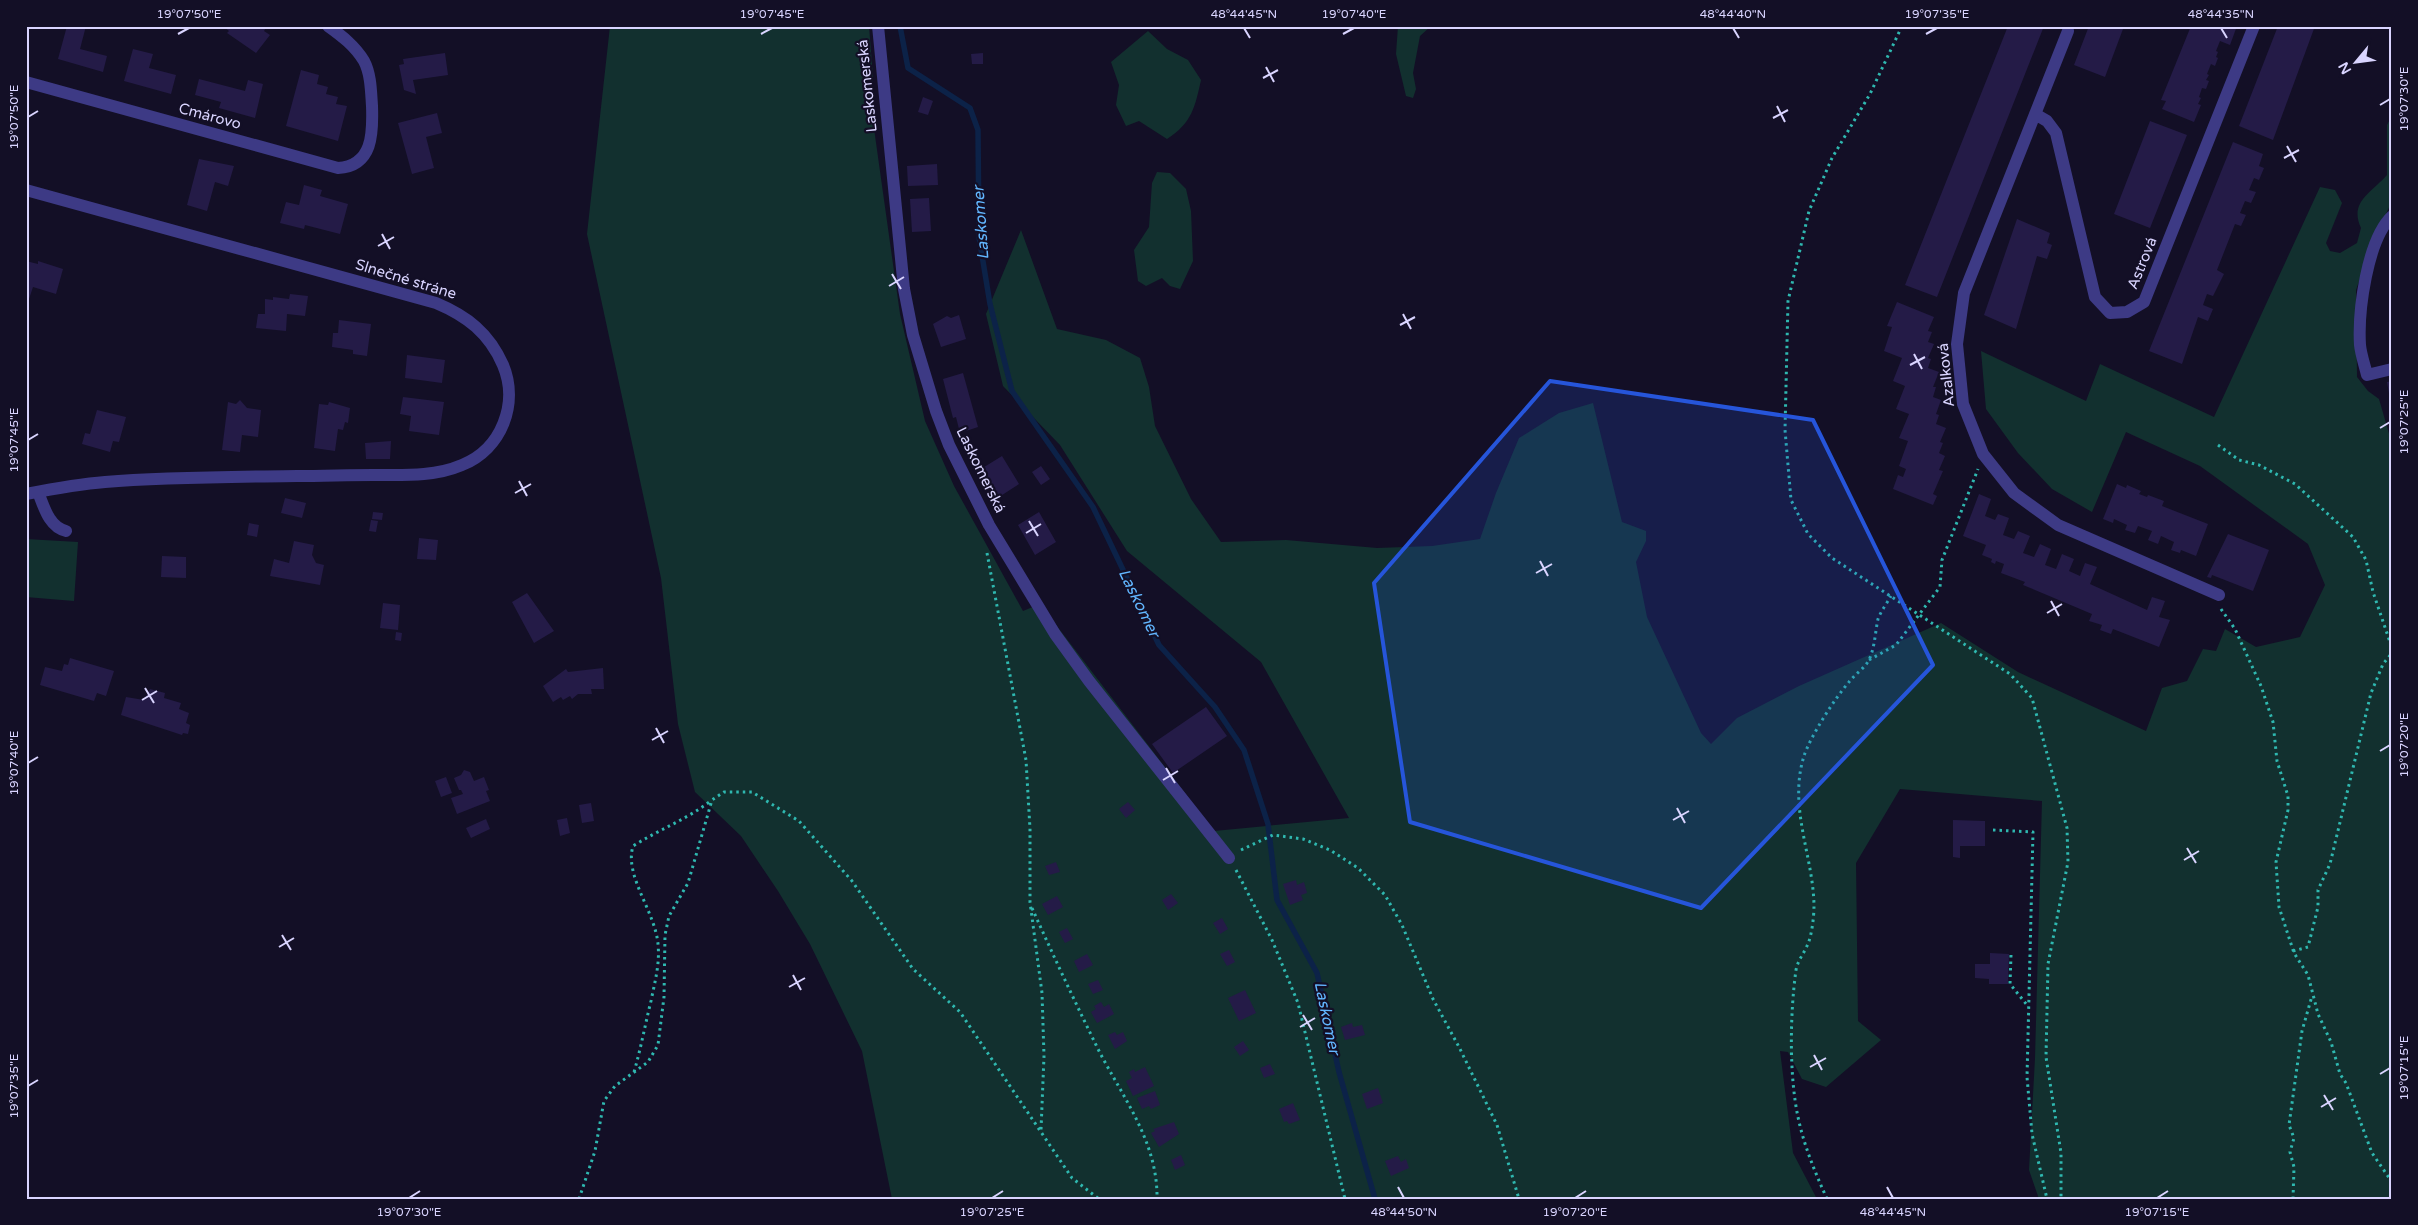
<svg xmlns="http://www.w3.org/2000/svg" width="2418" height="1225" font-family="'Varela Round',sans-serif">
<rect width="100%" height="100%" fill="#130f26"/>
<path fill="#12302f" d="M 610,26 L 869,26 L 873,77 L 871,107 L 900,314 L 925,421 L 954,486 L 1023,611 L 1040,604 L 1214,831 L 1349,818 L 1261,662 L 1127,551 L 1060,445 L 1003,386 L 986,314 L 1021,230 L 1057,329 L 1106,340 L 1140,358 L 1149,387 L 1155,426 L 1191,499 L 1221,542 L 1286,540 L 1377,548 L 1432,546 L 1480,539 L 1496,493 L 1519,438 L 1559,413 L 1593,403 L 1622,522 L 1646,531 L 1646,541 L 1636,562 L 1647,617 L 1701,733 L 1711,744 L 1737,718 L 1799,686 L 1941,623 L 2018,672 L 2146,731 L 2162,688 L 2187,681 L 2203,649 L 2216,651 L 2225,629 L 2256,647 L 2300,637 L 2325,585 L 2308,544 L 2200,466 L 2126,432 L 2092,512 L 2052,489 L 2018,453 L 1986,409 L 1981,351 L 2086,401 L 2100,364 L 2214,417 L 2320,187 L 2335,190 L 2342,203 L 2326,243 L 2330,251 L 2340,253 L 2357,243 L 2361,228 C 2349,202 2371,193 2387,175 L 2387,125 L 2392,115 L 2392,201 L 2372,244 L 2356,290 L 2357,377 L 2368,391 L 2379,399 L 2392,444 L 2392,1199 L 2039,1199 L 2029,1170 L 2035,1058 L 2042,801 L 1900,789 L 1856,863 L 1858,1021 L 1881,1040 L 1826,1087 L 1802,1079 L 1788,1052 L 1780,1051 L 1793,1153 L 1817,1199 L 892,1199 L 862,1051 L 810,944 L 778,891 L 741,836 L 695,792 L 678,724 L 661,578 L 587,234 Z
M 1398,26 L 1431,26 L 1420,36 L 1413,73 L 1416,89 L 1413,98 L 1406,96 L 1396,54 Z
M 1148,31 L 1167,49 L 1188,60 L 1201,80 C 1195,107 1192,123 1167,139 L 1139,121 L 1126,126 L 1116,105 L 1119,85 L 1111,62 Z
M 1157,172 L 1170,173 L 1186,189 L 1191,211 L 1193,261 L 1180,289 L 1170,286 L 1162,278 L 1146,286 L 1138,281 L 1134,250 L 1149,227 L 1152,183 Z
M 26,539 L 78,542 L 74,601 L 26,597 Z"/>
<g fill="none" stroke-linecap="round" stroke-linejoin="round">
<path stroke="#0c2248" stroke-width="5.5" d="M 900,26 L 908,68 L 970,108 L 978,130 L 979,237 L 990,304 L 1012,391 L 1093,507 L 1159,645 L 1215,707 L 1244,750 L 1268,824 L 1277,900 L 1317,973 L 1339,1072 L 1375,1199"/>
</g>
<path fill="#241b47" d="M 67,26 L 86,26 L 80,49 L 107,56 L 103,72 L 58,59 Z
M 223,26 L 267,26 L 264,31 L 270,35 L 256,53 L 227,33 L 229,31 Z
M 2008,26 L 2044,26 L 1937,297 L 1905,285 Z
M 2089,26 L 2116,26 L 2123,29 L 2105,77 L 2074,65 Z
M 2191,26 L 2237,26 L 2230,45 L 2220,41 L 2216,51 L 2218,52 L 2216,57 L 2218,58 L 2215,66 L 2211,64 L 2207,74 L 2209,75 L 2206,80 L 2209,81 L 2206,89 L 2202,88 L 2199,97 L 2201,98 L 2198,104 L 2201,105 L 2194,122 L 2162,109 L 2166,101 L 2161,100 Z
M 2278,26 L 2315,26 L 2273,140 L 2239,126 Z
M 133,49 L 153,54 L 149,68 L 176,75 L 171,94 L 124,81 Z
M 445,53 L 448,75 L 413,80 L 416,94 L 404,90 L 399,65 L 404,64 L 403,59 Z
M 983,53 L 983,64 L 972,64 L 971,54 Z
M 301,70 L 319,75 L 317,84 L 328,87 L 326,94 L 338,97 L 336,104 L 347,106 L 338,141 L 286,126 Z
M 199,79 L 245,91 L 248,80 L 263,84 L 255,118 L 219,108 L 221,102 L 195,95 Z
M 923,97 L 933,101 L 928,115 L 918,112 Z
M 437,113 L 442,133 L 426,137 L 434,168 L 412,174 L 398,123 Z
M 2150,121 L 2187,135 L 2150,228 L 2114,214 Z
M 2233,142 L 2263,154 L 2259,166 L 2264,168 L 2259,180 L 2254,178 L 2249,190 L 2256,192 L 2251,203 L 2245,201 L 2240,213 L 2246,215 L 2241,226 L 2235,224 L 2217,270 L 2224,274 L 2213,296 L 2207,294 L 2203,305 L 2213,309 L 2208,321 L 2198,317 L 2182,364 L 2149,351 Z
M 199,159 L 234,166 L 228,186 L 215,182 L 207,211 L 187,205 Z
M 937,164 L 938,185 L 908,186 L 907,166 Z
M 304,185 L 322,190 L 320,196 L 348,204 L 340,234 L 305,225 L 304,229 L 280,223 L 286,202 L 299,205 Z
M 929,198 L 931,231 L 912,232 L 910,199 Z
M 2017,219 L 2050,233 L 2047,243 L 2052,245 L 2047,259 L 2037,256 L 2016,329 L 1984,315 Z
M 26,261 L 38,264 L 38,261 L 63,269 L 56,294 L 33,287 L 29,299 L 26,299 Z
M 290,294 L 308,296 L 305,316 L 287,314 L 286,331 L 256,328 L 258,314 L 265,314 L 265,299 L 273,300 L 273,297 L 289,299 Z
M 1897,302 L 1934,317 L 1928,331 L 1932,332 L 1928,342 L 1934,344 L 1928,358 L 1931,359 L 1928,368 L 1939,372 L 1933,387 L 1936,387 L 1933,397 L 1941,400 L 1936,414 L 1939,415 L 1936,424 L 1946,428 L 1940,442 L 1943,443 L 1939,453 L 1945,456 L 1939,470 L 1943,471 L 1933,494 L 1937,496 L 1933,505 L 1893,489 L 1898,475 L 1903,477 L 1906,469 L 1899,466 L 1908,441 L 1899,438 L 1909,414 L 1896,409 L 1905,386 L 1893,381 L 1902,358 L 1884,351 L 1892,327 L 1887,326 Z
M 959,315 L 966,339 L 941,347 L 933,324 L 947,316 L 951,318 Z
M 339,320 L 371,324 L 367,356 L 353,354 L 353,350 L 332,347 L 333,333 L 338,333 Z
M 407,355 L 445,360 L 442,383 L 405,378 Z
M 963,373 L 978,427 L 960,433 L 956,417 L 953,418 L 943,379 Z
M 2392,381 L 2392,398 L 2390,399 L 2387,382 Z
M 403,397 L 444,402 L 439,435 L 409,431 L 411,416 L 400,414 Z
M 240,400 L 247,408 L 261,410 L 258,437 L 242,435 L 240,452 L 222,450 L 228,402 L 236,404 Z
M 329,402 L 350,408 L 348,423 L 345,422 L 343,430 L 338,429 L 335,451 L 314,448 L 319,404 L 328,405 Z
M 97,410 L 126,417 L 119,442 L 113,441 L 110,452 L 82,444 L 85,433 L 90,434 Z
M 391,441 L 390,459 L 366,459 L 365,443 Z
M 1002,456 L 1019,484 L 999,497 L 981,469 Z
M 1041,466 L 1050,479 L 1041,485 L 1032,472 Z
M 2117,484 L 2126,488 L 2127,485 L 2141,491 L 2139,494 L 2147,497 L 2148,495 L 2164,501 L 2162,506 L 2208,524 L 2196,556 L 2181,550 L 2180,553 L 2171,550 L 2174,542 L 2161,536 L 2158,544 L 2148,540 L 2152,531 L 2138,526 L 2135,533 L 2125,530 L 2127,525 L 2114,519 L 2113,523 L 2103,519 Z
M 1979,494 L 1991,499 L 1985,516 L 1995,520 L 1998,514 L 2009,518 L 2003,535 L 2014,539 L 2018,531 L 2030,536 L 2023,553 L 2034,557 L 2040,544 L 2051,549 L 2045,565 L 2056,569 L 2062,554 L 2074,559 L 2069,571 L 2080,576 L 2085,563 L 2097,567 L 2090,584 L 2147,610 L 2152,597 L 2165,601 L 2159,617 L 2170,620 L 2159,647 L 2113,629 L 2111,634 L 2100,630 L 2102,625 L 2089,621 L 2092,614 L 2023,585 L 2025,582 L 2001,573 L 2004,564 L 1996,561 L 1995,564 L 1991,562 L 1992,559 L 1982,555 L 1986,545 L 1963,536 Z
M 285,498 L 306,503 L 302,518 L 281,513 Z
M 373,512 L 383,513 L 382,520 L 372,519 Z
M 1039,512 L 1056,542 L 1035,555 L 1018,525 Z
M 371,520 L 378,521 L 376,532 L 369,531 Z
M 249,523 L 259,525 L 257,537 L 247,535 Z
M 2228,534 L 2269,550 L 2253,591 L 2212,575 L 2211,578 L 2207,577 Z
M 419,538 L 438,540 L 436,560 L 417,559 Z
M 294,541 L 314,545 L 312,555 L 316,563 L 324,565 L 320,585 L 270,576 L 274,559 L 289,563 Z
M 162,556 L 186,557 L 186,578 L 161,577 Z
M 527,593 L 554,631 L 534,643 L 512,602 Z
M 383,603 L 400,605 L 398,630 L 380,628 Z
M 396,632 L 402,633 L 401,641 L 395,640 Z
M 70,658 L 114,671 L 106,696 L 97,693 L 94,701 L 40,685 L 45,667 L 62,671 L 64,664 L 68,665 Z
M 603,668 L 604,689 L 591,689 L 592,694 L 578,694 L 572,699 L 570,696 L 563,700 L 561,697 L 553,702 L 543,686 L 566,669 L 568,672 Z
M 150,689 L 165,693 L 164,698 L 181,703 L 179,709 L 189,713 L 186,723 L 190,725 L 188,734 L 183,733 L 182,735 L 121,715 L 126,697 L 144,700 Z
M 1206,707 L 1227,736 L 1173,773 L 1152,744 Z
M 464,770 L 470,772 L 474,781 L 484,777 L 489,790 L 486,791 L 490,801 L 457,814 L 451,798 L 463,794 L 461,790 L 459,790 L 454,778 L 461,775 Z
M 446,777 L 452,793 L 441,797 L 435,781 Z
M 1128,802 L 1135,810 L 1126,818 L 1119,809 Z
M 591,803 L 594,821 L 582,823 L 579,805 Z
M 567,818 L 570,833 L 560,836 L 557,820 Z
M 486,819 L 490,829 L 471,838 L 466,828 Z
M 1953,820 L 1985,821 L 1985,846 L 1960,846 L 1960,858 L 1953,857 Z
M 1056,862 L 1060,872 L 1049,875 L 1045,866 Z
M 1296,880 L 1297,885 L 1304,882 L 1307,893 L 1301,895 L 1303,900 L 1290,905 L 1283,884 Z
M 1171,894 L 1178,903 L 1168,910 L 1162,900 Z
M 1057,896 L 1063,907 L 1048,915 L 1042,904 Z
M 1222,918 L 1228,929 L 1220,934 L 1213,923 Z
M 1067,928 L 1073,939 L 1065,943 L 1059,932 Z
M 1229,950 L 1235,962 L 1227,966 L 1220,954 Z
M 1990,953 L 2009,954 L 2008,984 L 1989,984 L 1989,979 L 1975,978 L 1975,964 L 1990,964 Z
M 1087,954 L 1093,965 L 1079,972 L 1074,961 Z
M 1098,980 L 1103,990 L 1093,994 L 1088,984 Z
M 1245,990 L 1256,1013 L 1239,1021 L 1228,998 Z
M 1101,1002 L 1104,1007 L 1109,1004 L 1114,1014 L 1097,1023 L 1091,1012 L 1096,1009 L 1094,1006 Z
M 1352,1023 L 1353,1027 L 1362,1025 L 1365,1035 L 1345,1040 L 1341,1027 Z
M 1115,1032 L 1117,1035 L 1123,1032 L 1127,1041 L 1115,1049 L 1108,1035 Z
M 1243,1041 L 1249,1050 L 1240,1056 L 1234,1047 Z
M 1270,1064 L 1275,1074 L 1264,1078 L 1260,1068 Z
M 1145,1067 L 1154,1086 L 1133,1096 L 1126,1081 L 1132,1078 L 1129,1072 L 1134,1069 L 1135,1072 Z
M 1378,1088 L 1383,1103 L 1367,1109 L 1362,1094 Z
M 1155,1091 L 1160,1105 L 1151,1109 L 1149,1106 L 1142,1109 L 1137,1098 Z
M 1293,1103 L 1300,1120 L 1289,1124 L 1287,1121 L 1284,1122 L 1279,1109 Z
M 1174,1122 L 1179,1134 L 1159,1147 L 1151,1133 L 1155,1131 L 1153,1129 Z
M 1181,1155 L 1185,1165 L 1175,1170 L 1171,1160 Z
M 1398,1156 L 1401,1162 L 1406,1159 L 1409,1168 L 1391,1176 L 1385,1161 Z"/>
<g fill="none" stroke-linecap="round" stroke-linejoin="round">
<path stroke="#2fb8b0" stroke-width="3" stroke-dasharray="2.5 4" stroke-linecap="butt" d="M 1902,26 L 1870,94 L 1832,158 L 1809,211 L 1788,301 L 1785,430 L 1791,500 L 1808,534 L 1832,558 L 2010,674 L 2032,698 L 2067,828 L 2068,862 L 2048,964 L 2046,1057 L 2061,1153 L 2061,1199
M 2218,445 L 2239,460 L 2259,465 L 2295,484 L 2353,537 L 2366,560 L 2373,592 L 2392,648
M 987,553 L 1026,760 L 1030,829 L 1030,902 L 1042,993 L 1044,1056 L 1041,1130
M 2221,609 L 2235,629 L 2261,686 L 2273,722 L 2277,761 L 2288,796 L 2288,810 L 2276,862 L 2279,907 L 2294,953 L 2308,975 L 2318,1014 L 2331,1042 L 2340,1074 L 2346,1083 L 2372,1153 L 2392,1182
M 1869,660 L 1896,645 L 1940,587 L 1942,560 L 1978,469
M 1993,830 L 2033,832 L 2027,1077 L 2032,1134 L 2047,1199
M 1241,850 L 1273,835 L 1303,839 L 1330,850 L 1358,868 L 1385,895 L 1402,925 L 1433,999 L 1459,1047 L 1497,1125 L 1519,1199
M 1236,870 L 1272,940 L 1298,1003 L 1345,1199
M 1032,908 C 1053,955 1075,1002 1098,1049 C 1123,1098 1158,1142 1157,1199
M 2293,951 L 2308,947 L 2318,907 L 2318,890 L 2330,864 L 2371,693 L 2383,664 L 2392,653
M 2011,955 L 2010,984 L 2027,1005
M 634,1072 C 641,1048 645,1025 651,1001 C 655,981 660,964 658,944 C 655,911 624,876 633,846 C 660,829 686,820 712,800
M 579,1199 L 595,1151 L 604,1101 L 615,1086 L 648,1062 L 658,1045 L 664,997 L 665,935 L 669,916 L 688,883 L 712,800 L 724,792 L 752,792 L 799,821 L 852,881 L 913,969 L 960,1012 L 1072,1178 L 1099,1199
M 1827,1199 C 1815,1172 1804,1146 1798,1117 C 1789,1075 1790,1013 1796,970 C 1798,960 1803,955 1807,946 C 1812,936 1814,916 1814,905 C 1813,855 1788,807 1804,756 C 1810,737 1835,698 1849,682 C 1855,674 1864,669 1869,660 C 1875,647 1875,633 1878,619 C 1881,611 1887,603 1891,596
M 2293,1199 L 2294,1167 L 2290,1152 L 2294,1138 L 2289,1125 L 2302,1031 L 2312,996"/>
<path stroke="#3d3a85" stroke-width="12" d="M 878,26 L 904,289 L 913,335 L 936,411 L 949,445 L 989,525 L 1055,634 L 1089,681 L 1229,858
M 2068,31 L 1964,293 L 1957,344 L 1963,404 L 1983,454 L 2014,493 L 2058,525 L 2219,595
M 26,82 L 338,168 C 373,166 373,133 372,106 C 371,92 371,74 364,61 C 355,46 342,36 328,26
M 2035,114 L 2047,121 L 2056,133 L 2095,297 L 2110,313 L 2127,312 L 2144,302 L 2254,26
M 26,190 L 436,303 C 467,316 489,333 503,365 C 519,403 502,449 462,465 C 434,477 403,475 373,475 C 348,475 323,476 297,476 C 234,477 168,477 105,482 C 79,484 52,489 26,494
M 2392,216 C 2367,240 2358,311 2360,345 C 2361,355 2365,366 2367,375 L 2392,369
M 38,492 C 44,507 49,527 66,531"/>
</g>
<path fill="#2655da" fill-opacity="0.2" stroke="#2655da" stroke-width="4" stroke-linejoin="round" d="M 1550,381 L 1813,420 L 1933,665 L 1701,908 L 1410,822 L 1374,583 Z"/>
<path fill="none" stroke="#d9d4ff" stroke-width="2" d="M 1244,28 L 1250,38M 1733,28 L 1739,38M 2221,28 L 2227,38M 178,34 L 189,28M 761,34 L 772,28M 1343,34 L 1354,28M 1926,34 L 1937,28M 1266,67 L 1274,82M 1263,78 L 1278,70M 2380,105 L 2390,99M 1777,106 L 1785,122M 28,117 L 38,111M 1773,118 L 1788,110M 2287,146 L 2296,162M 2284,158 L 2299,150M 382,234 L 390,249M 378,246 L 394,237M 892,274 L 901,289M 889,286 L 904,277M 1403,314 L 1411,329M 1400,325 L 1415,317M 1914,354 L 1922,369M 1910,365 L 1925,357M 2380,428 L 2390,422M 28,440 L 38,434M 519,481 L 527,496M 515,493 L 531,484M 1029,521 L 1038,536M 1026,533 L 1041,524M 1540,561 L 1548,576M 1536,573 L 1552,564M 2051,601 L 2059,616M 2047,613 L 2062,604M 145,688 L 154,703M 142,700 L 157,691M 656,728 L 664,743M 652,740 L 668,731M 2380,751 L 2390,745M 28,763 L 38,757M 1166,768 L 1175,783M 1163,780 L 1178,771M 1677,808 L 1685,823M 1673,820 L 1689,811M 2187,848 L 2196,863M 2184,860 L 2199,851M 282,935 L 291,950M 279,947 L 294,938M 793,975 L 801,990M 789,987 L 805,978M 1303,1015 L 1312,1030M 1300,1027 L 1315,1018M 1814,1055 L 1822,1070M 1810,1067 L 1826,1058M 2380,1074 L 2390,1068M 28,1086 L 38,1080M 2324,1095 L 2333,1110M 2321,1107 L 2336,1098M 1398,1187 L 1404,1198M 1887,1187 L 1893,1198M 409,1198 L 420,1191M 992,1198 L 1003,1191M 1575,1198 L 1586,1191M 2157,1198 L 2168,1191"/>
<g text-anchor="middle" dominant-baseline="central" stroke-width="4.5" stroke-linejoin="round" paint-order="stroke">
<g font-size="15" fill="#d9d4ff" stroke="#130f26">
<text transform="translate(867 86) rotate(-96)">Laskomerská</text>
<text transform="translate(210 116) rotate(15)">Cmárovo</text>
<text transform="translate(2142 263) rotate(-68)">Astrová</text>
<text transform="translate(406 279) rotate(17)">Slnečné stráne</text>
<text transform="translate(1946 375) rotate(-96)">Azalková</text>
<text transform="translate(981 470) rotate(64)">Laskomerská</text>
</g>
<g font-size="16" font-style="italic" fill="#62b6ff" stroke="#130f26">
<text transform="translate(981 223) rotate(-94)">Laskomer</text>
<text transform="translate(1139 603) rotate(64)">Laskomer</text>
<text transform="translate(1327 1018) rotate(78)">Laskomer</text>
</g>
</g>
<rect width="2418" height="1225" fill="none" stroke="#130f26" stroke-width="55"/>
<g transform="translate(2356 62) rotate(241)" stroke="#130f26" stroke-width="4" paint-order="stroke">
<path d="M0-4L9 19L0 12L-9 19Z" fill="#d9d4ff"/>
<text y="-8" font-size="14" font-weight="bold" text-anchor="middle" fill="#d9d4ff">N</text>
</g>
<rect x="28" y="28" width="2362" height="1170" fill="none" stroke="#d9d4ff" stroke-width="2"/>
<g font-size="12" text-anchor="middle" fill="#d9d4ff">
<text x="189" y="18">19°07'50"E</text>
<text x="772" y="18">19°07'45"E</text>
<text x="1244" y="18">48°44'45"N</text>
<text x="1354" y="18">19°07'40"E</text>
<text x="1733" y="18">48°44'40"N</text>
<text x="1937" y="18">19°07'35"E</text>
<text x="2221" y="18">48°44'35"N</text>
<text transform="translate(2404 99) rotate(-90)" y="4">19°07'30"E</text>
<text transform="translate(14 117) rotate(-90)" y="4">19°07'50"E</text>
<text transform="translate(2404 422) rotate(-90)" y="4">19°07'25"E</text>
<text transform="translate(14 440) rotate(-90)" y="4">19°07'45"E</text>
<text transform="translate(2404 745) rotate(-90)" y="4">19°07'20"E</text>
<text transform="translate(14 763) rotate(-90)" y="4">19°07'40"E</text>
<text transform="translate(2404 1068) rotate(-90)" y="4">19°07'15"E</text>
<text transform="translate(14 1086) rotate(-90)" y="4">19°07'35"E</text>
<text x="409" y="1216">19°07'30"E</text>
<text x="992" y="1216">19°07'25"E</text>
<text x="1404" y="1216">48°44'50"N</text>
<text x="1575" y="1216">19°07'20"E</text>
<text x="1893" y="1216">48°44'45"N</text>
<text x="2157" y="1216">19°07'15"E</text>
</g>
</svg>
